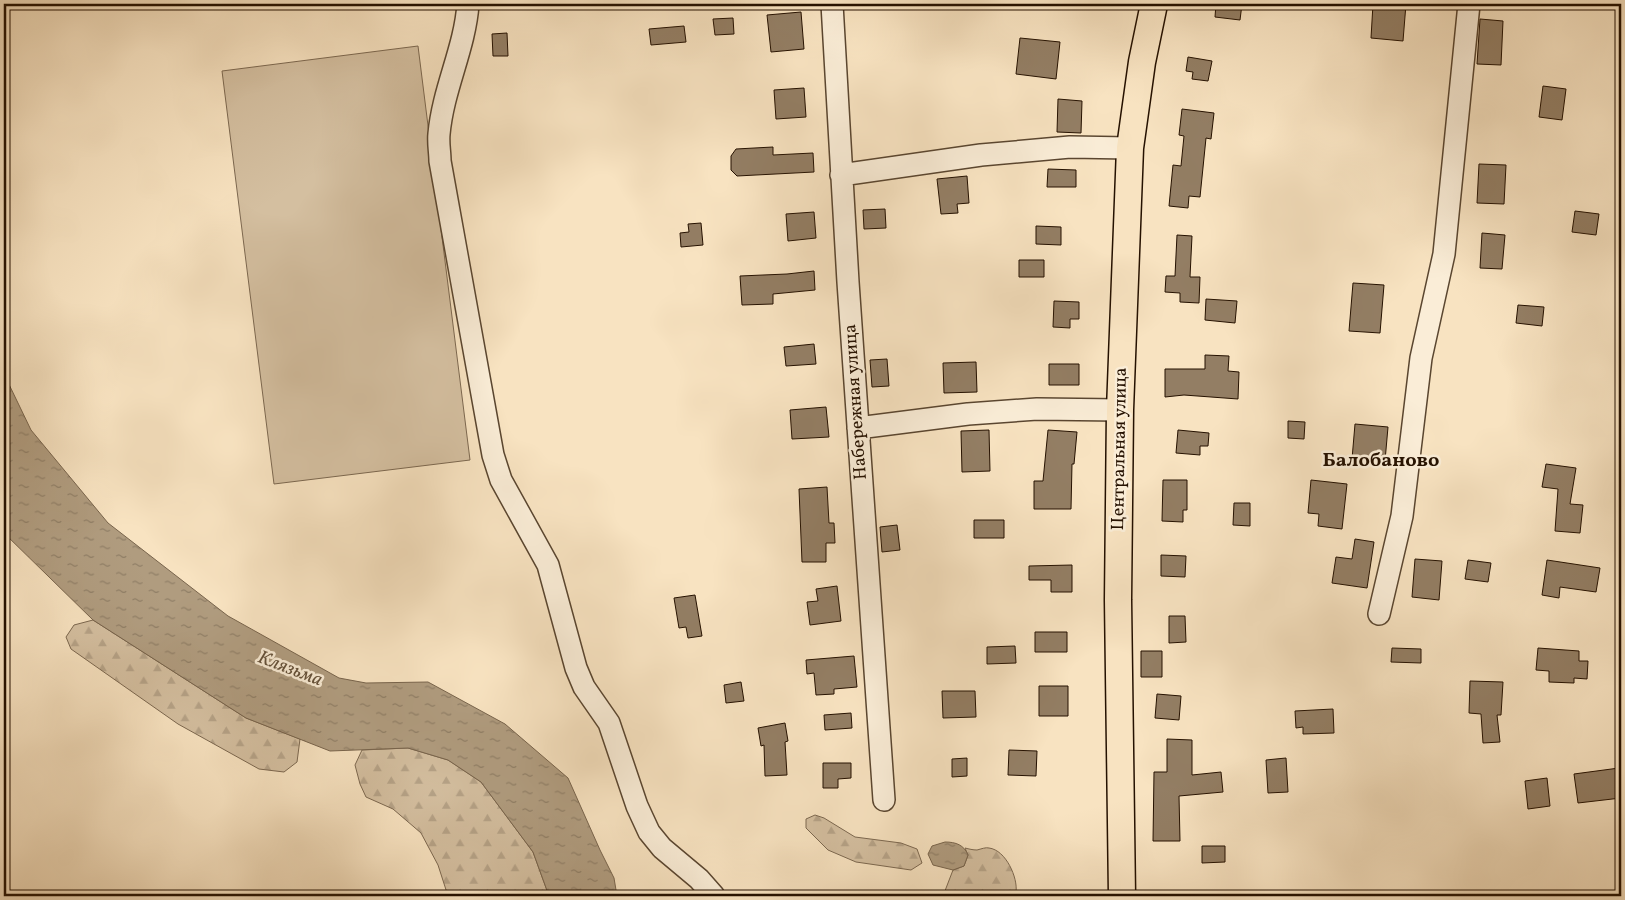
<svg xmlns="http://www.w3.org/2000/svg" width="1625" height="900" font-family="Vollkorn,serif">
<defs>
<pattern id="forest-firs" width="22" height="20" patternUnits="userSpaceOnUse" patternTransform="scale(1.25)"><rect width="22" height="20" fill="#d4bfa0"/><path d="M5 1l3.5 6h-7zM16 11l3.5 6h-7z" fill="#b6a388"/></pattern>
<pattern id="water-ripples" width="26" height="14" patternUnits="userSpaceOnUse" patternTransform="scale(1.25)"><rect width="26" height="14" fill="#b09c7f"/><path d="M2 4q2-2 4 0t4 0M15 11q2-2 4 0t4 0" fill="none" stroke="#8f7e66"/></pattern>
</defs>
<rect width="100%" height="100%" fill="#f8e3c1"/>
<filter id="stains"><feTurbulence type="fractalNoise" baseFrequency=".004" numOctaves="4"/><feColorMatrix values="0 0 0 0 .2 0 0 0 0 .09 0 0 0 0 .02 0 0 0 .5 -.17"/></filter>
<radialGradient id="worn" r=".72"><stop offset=".6" stop-color="#630" stop-opacity="0"/><stop offset="1" stop-color="#630" stop-opacity=".3"/></radialGradient>
<path fill="url(#forest-firs)" stroke="#7c6850" d="M 93,620 L 246,718 L 300,739 L 297,762 L 284,772 L 259,769 L 178,724 L 71,649 L 66,637 L 74,625 Z
M 408,748 L 448,760 L 481,782 L 533,852 L 549,896 L 448,896 L 438,865 L 421,833 L 393,809 L 366,797 L 360,784 L 355,765 L 362,750 Z
M 815,815 L 824,818 L 855,837 L 901,843 L 917,849 L 922,863 L 911,870 L 856,862 L 828,850 L 806,828 L 806,819 Z
M 965,848 C 969,849 973,850 977,850 C 981,849 986,847 989,848 C 1006,850 1018,878 1016,892 L 1011,896 L 943,896 L 953,870 L 964,866 L 968,855 Z"/>
<path fill="#d4bfa0" stroke="#7c6850" d="M 418,46 L 470,460 L 274,484 L 222,71 Z"/>
<path fill="url(#water-ripples)" stroke="#78644c" d="M 4,374 L 31,430 L 108,523 L 228,616 L 339,678 L 366,683 L 428,682 L 505,724 L 568,778 L 600,850 L 614,878 L 617,896 L 549,896 L 533,852 L 481,782 L 448,760 L 408,748 L 330,751 L 246,718 L 93,620 L 4,533 Z
M 945,842 C 956,842 964,845 968,855 L 964,866 L 953,870 L 933,865 L 928,854 L 932,846 Z"/>
<path fill="#937e64" stroke="#251100" d="M 1216,4 L 1242,4 L 1240,20 L 1215,17 Z
M 1373,4 L 1406,4 L 1403,41 L 1371,38 Z
M 801,12 L 804,49 L 771,52 L 767,15 Z
M 733,18 L 734,34 L 715,35 L 713,19 Z
M 1480,19 L 1503,21 L 1501,65 L 1477,64 Z
M 684,26 L 686,42 L 651,45 L 649,29 Z
M 507,33 L 508,56 L 493,56 L 492,34 Z
M 1020,38 L 1060,42 L 1056,79 L 1016,74 Z
M 1188,57 L 1212,61 L 1208,81 L 1192,79 L 1193,72 L 1186,71 Z
M 1543,86 L 1566,89 L 1562,120 L 1539,117 Z
M 804,88 L 806,117 L 776,119 L 774,90 Z
M 1058,99 L 1082,101 L 1081,133 L 1057,132 Z
M 1182,109 L 1214,113 L 1211,139 L 1206,138 L 1200,197 L 1189,196 L 1188,208 L 1169,206 L 1173,165 L 1181,166 L 1184,136 L 1179,135 Z
M 773,147 L 773,155 L 813,153 L 814,172 L 737,176 L 731,170 L 731,156 L 736,149 Z
M 1479,164 L 1506,165 L 1504,204 L 1477,203 Z
M 1048,169 L 1076,170 L 1076,187 L 1047,187 Z
M 967,176 L 969,203 L 957,204 L 958,213 L 941,214 L 937,179 Z
M 885,209 L 886,228 L 864,229 L 863,210 Z
M 1575,211 L 1599,214 L 1596,235 L 1572,232 Z
M 814,212 L 816,238 L 788,241 L 786,214 Z
M 701,223 L 703,245 L 681,247 L 680,233 L 689,232 L 688,224 Z
M 1036,226 L 1061,227 L 1061,245 L 1036,244 Z
M 1482,233 L 1505,235 L 1502,269 L 1480,268 Z
M 1177,235 L 1192,236 L 1190,277 L 1200,277 L 1199,303 L 1180,302 L 1180,293 L 1165,292 L 1166,276 L 1175,276 Z
M 1019,260 L 1044,260 L 1044,277 L 1019,277 Z
M 814,271 L 815,290 L 773,294 L 773,304 L 742,305 L 740,276 L 787,274 Z
M 1353,283 L 1384,285 L 1380,333 L 1349,331 Z
M 1206,299 L 1237,301 L 1235,323 L 1205,320 Z
M 1054,301 L 1079,302 L 1079,319 L 1070,319 L 1070,328 L 1053,327 Z
M 1518,305 L 1544,307 L 1542,326 L 1516,323 Z
M 814,344 L 816,364 L 786,366 L 784,347 Z
M 1205,355 L 1229,356 L 1228,371 L 1239,372 L 1238,399 L 1184,395 L 1165,397 L 1165,369 L 1205,369 Z
M 887,359 L 889,386 L 872,387 L 870,360 Z
M 976,362 L 977,392 L 944,393 L 943,363 Z
M 1049,364 L 1079,364 L 1079,385 L 1049,385 Z
M 826,407 L 829,437 L 792,439 L 790,410 Z
M 1288,421 L 1305,422 L 1304,439 L 1288,438 Z
M 1355,424 L 1388,427 L 1385,461 L 1352,459 Z
M 989,430 L 990,471 L 962,472 L 961,431 Z
M 1048,430 L 1077,432 L 1074,464 L 1072,464 L 1071,509 L 1034,509 L 1034,481 L 1043,481 Z
M 1178,430 L 1209,433 L 1208,446 L 1200,446 L 1200,455 L 1176,453 Z
M 1546,464 L 1576,468 L 1570,504 L 1583,505 L 1580,533 L 1555,531 L 1558,489 L 1542,487 Z
M 1163,480 L 1187,480 L 1187,510 L 1183,510 L 1183,522 L 1162,521 Z
M 1311,480 L 1347,484 L 1342,529 L 1318,526 L 1319,514 L 1308,513 Z
M 827,487 L 829,523 L 834,523 L 835,543 L 826,543 L 826,562 L 802,562 L 799,489 Z
M 1234,503 L 1250,503 L 1250,526 L 1233,525 Z
M 974,520 L 1004,520 L 1004,538 L 974,538 Z
M 897,525 L 900,550 L 882,552 L 880,527 Z
M 1355,539 L 1374,542 L 1367,588 L 1332,583 L 1336,557 L 1352,559 Z
M 1161,555 L 1186,556 L 1185,577 L 1161,576 Z
M 1415,559 L 1442,561 L 1439,600 L 1412,597 Z
M 1468,560 L 1491,563 L 1488,582 L 1465,579 Z
M 1547,560 L 1600,568 L 1596,592 L 1560,587 L 1559,598 L 1542,595 Z
M 1072,565 L 1072,592 L 1051,592 L 1051,580 L 1029,580 L 1029,566 Z
M 837,586 L 841,621 L 810,625 L 807,602 L 818,601 L 816,589 Z
M 695,595 L 702,636 L 688,638 L 686,627 L 679,628 L 674,598 Z
M 1169,616 L 1185,616 L 1186,642 L 1169,643 Z
M 1035,632 L 1067,632 L 1067,652 L 1035,652 Z
M 1015,646 L 1016,663 L 987,664 L 987,647 Z
M 1392,648 L 1421,649 L 1421,663 L 1391,662 Z
M 1538,648 L 1579,651 L 1579,661 L 1588,661 L 1587,679 L 1574,678 L 1574,683 L 1549,682 L 1549,671 L 1536,670 Z
M 1141,651 L 1162,651 L 1162,677 L 1141,677 Z
M 854,656 L 857,687 L 834,689 L 834,694 L 816,695 L 814,673 L 807,674 L 806,660 Z
M 1470,681 L 1503,682 L 1501,715 L 1497,715 L 1500,742 L 1483,743 L 1481,714 L 1469,713 Z
M 741,682 L 744,701 L 726,703 L 724,685 Z
M 1039,686 L 1068,686 L 1068,716 L 1039,716 Z
M 942,691 L 975,691 L 976,717 L 943,718 Z
M 1157,694 L 1181,696 L 1179,720 L 1155,718 Z
M 1333,709 L 1334,733 L 1303,734 L 1303,727 L 1296,728 L 1295,711 Z
M 851,713 L 852,728 L 825,730 L 824,715 Z
M 785,723 L 788,741 L 785,742 L 787,775 L 765,776 L 764,745 L 761,746 L 758,728 Z
M 1167,739 L 1192,740 L 1192,775 L 1221,772 L 1223,792 L 1179,796 L 1180,841 L 1153,841 L 1154,772 L 1167,772 Z
M 1009,750 L 1037,751 L 1036,776 L 1008,775 Z
M 967,758 L 967,776 L 952,777 L 952,759 Z
M 1286,758 L 1288,792 L 1268,793 L 1266,760 Z
M 823,763 L 851,763 L 851,778 L 838,779 L 838,788 L 823,788 Z
M 1619,768 L 1621,798 L 1578,803 L 1574,774 Z
M 1547,778 L 1550,806 L 1528,809 L 1525,781 Z
M 1202,846 L 1225,846 L 1225,862 L 1202,863 Z"/>
<g fill="none" stroke-linecap="round" stroke-linejoin="round">
<g stroke="#5a4630" stroke-width="24">
<path id="minor" d="M 468,4 C 465,48 443,89 439,134 C 438,143 440,152 440,161 L 493,455 L 501,480 L 548,565 L 576,668 L 584,687 L 609,723 L 637,806 L 649,832 L 662,848 L 699,879 L 714,896
M 832,4 L 848,282 L 884,800
M 841,175 L 981,155 L 1070,147 L 1130,148
M 858,428 L 968,414 L 1037,409 L 1120,410
M 1379,614 L 1402,516 L 1421,358 L 1444,254 L 1469,4"/>
</g>
<g stroke="#251100" stroke-width="29">
<path id="major" d="M 1122,896 L 1118,600 L 1120,410 L 1130,148 L 1142,62 L 1154,4"/>
</g>
<use href="#minor" stroke="#faedd7" stroke-width="21"/>
<use href="#major" stroke="#f8e3c1" stroke-width="26"/>
</g>
<g text-anchor="middle" dominant-baseline="central" stroke-width="5" stroke-linejoin="round" paint-order="stroke">
<g font-size="18" fill="#251100" stroke="#faedd7">
<text transform="translate(856 402) rotate(-94)">Набережная улица</text>
<text transform="translate(1120 449) rotate(-89)">Центральная улица</text>
</g>
<g font-size="19" font-style="italic" fill="#645039" stroke="#faedd7">
<text transform="translate(290 669) rotate(21)">Клязьма</text>
</g>
<g font-size="20" font-weight="bold" fill="#251100" stroke="#faedd7">
<text x="1381" y="461">Балобаново</text>
</g>
</g>
<rect width="1625" height="900" fill="none" stroke="#f8e3c1" stroke-width="20"/>
<rect x="5" y="5" width="1615" height="890" fill="none" stroke="#251100" stroke-width="2.5"/>
<rect x="10" y="10" width="1605" height="880" fill="none" stroke="#251100"/>
<rect width="100%" height="100%" filter="url(#stains)"/>
<rect width="100%" height="100%" fill="url(#worn)"/>
</svg>
